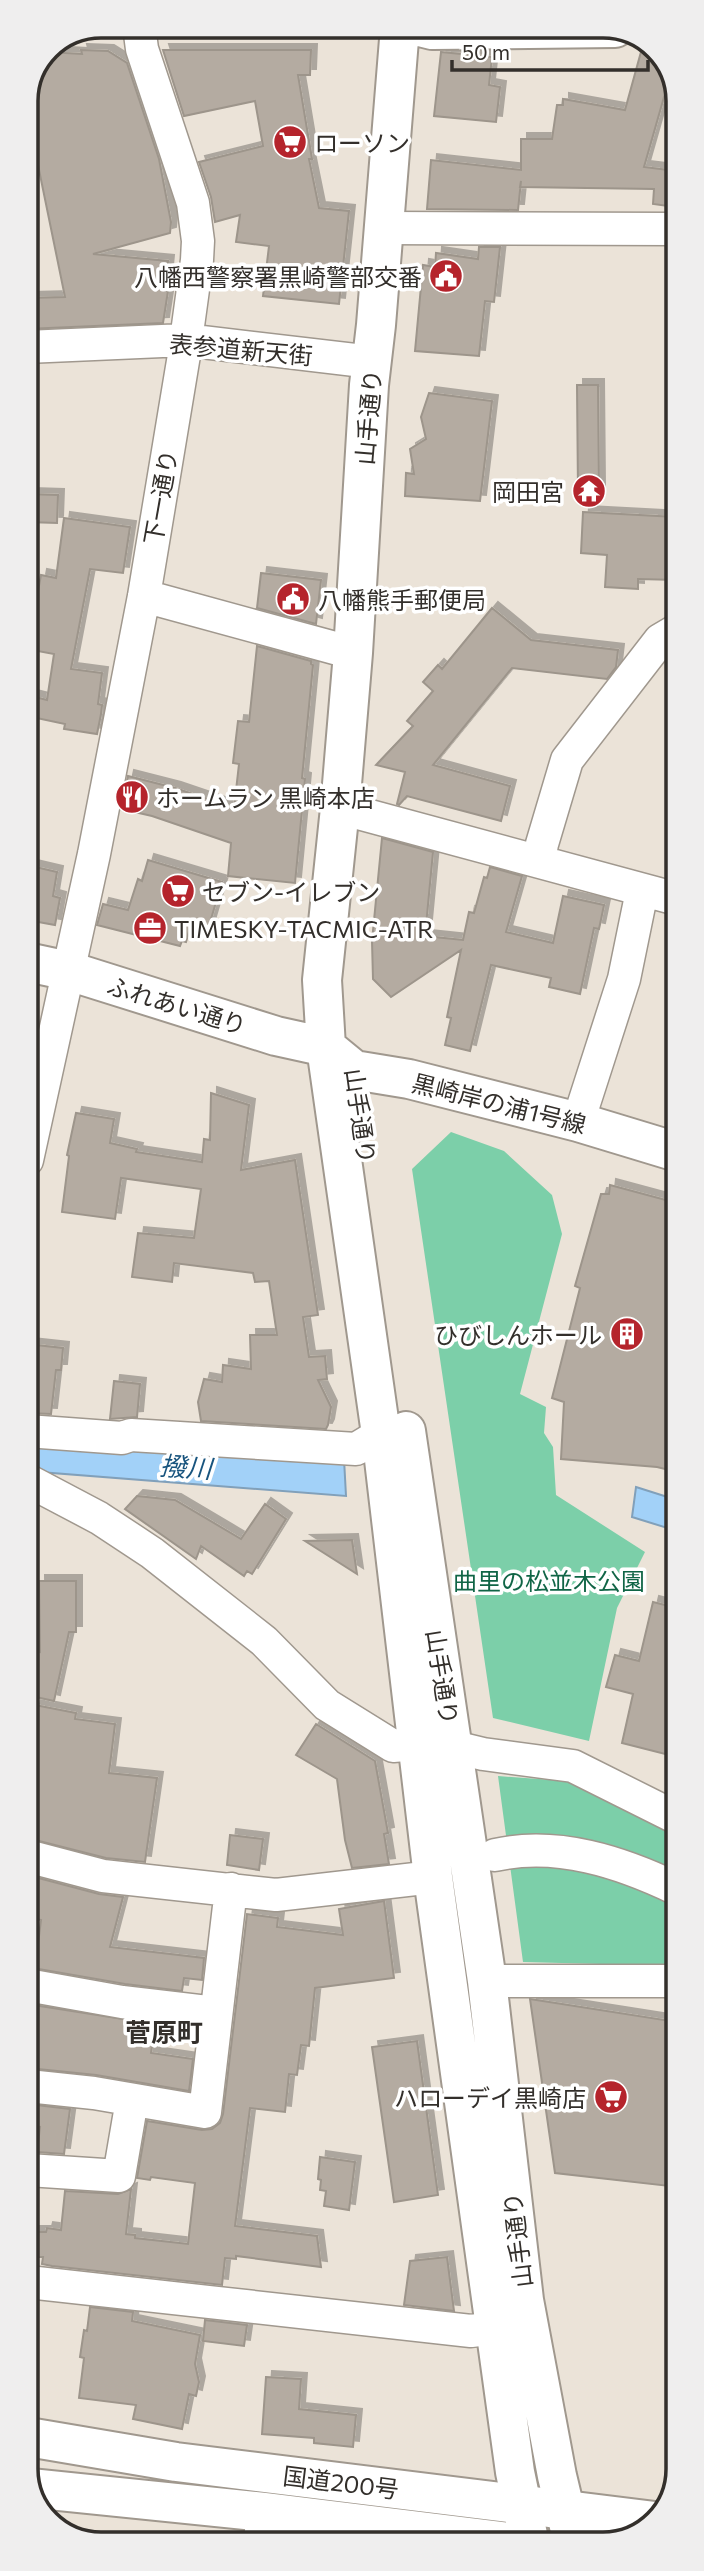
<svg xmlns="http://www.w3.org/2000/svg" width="704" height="2571" font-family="Commissioner,'Noto Sans JP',sans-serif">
<defs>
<filter id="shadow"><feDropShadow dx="6" dy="-6" stdDeviation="0" flood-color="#0004"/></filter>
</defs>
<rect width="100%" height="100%" fill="#ebe3d8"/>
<path fill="#7ccfa9" d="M 451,1132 L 504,1151 L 552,1195 L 562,1234 L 520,1394 L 546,1407 L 544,1433 L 553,1447 L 556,1495 L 645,1552 L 617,1608 L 589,1741 L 493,1718 L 412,1169 Z
M 498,1776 L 566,1781 L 677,1836 L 677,1966 L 523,1962 Z"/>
<path fill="#a2d1f8" stroke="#81a0ba" stroke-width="2" d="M 27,1435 L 344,1459 L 346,1496 L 27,1471 Z
M 636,1487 L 677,1500 L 677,1531 L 632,1517 Z"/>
<path fill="#b4aba1" stroke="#9d958b" stroke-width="2" filter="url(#shadow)" d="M 644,41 L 653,45 L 670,76 L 644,167 L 676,171 L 676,207 L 653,204 L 654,189 L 520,187 L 521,181 L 518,210 L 427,209 L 431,160 L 521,170 L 521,139 L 552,139 L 557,105 L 563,105 L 563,99 L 625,110 Z
M 81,50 L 108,51 L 127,63 L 159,159 L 171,222 L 170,233 L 93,254 L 168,261 L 165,291 L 168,291 L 163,323 L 26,329 L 26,298 L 65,297 L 37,160 L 33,161 L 26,129 L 26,101 L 47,52 L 82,54 Z
M 163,50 L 311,50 L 310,75 L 298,75 L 312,159 L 309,159 L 319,208 L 349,211 L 339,304 L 263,296 L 269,246 L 236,242 L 240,215 L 215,222 L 211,197 L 199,162 L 263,146 L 255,101 L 184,116 Z
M 441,52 L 492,57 L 489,85 L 500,87 L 496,122 L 434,116 Z
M 479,247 L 500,247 L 494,302 L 485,301 L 479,356 L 415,351 L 423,265 L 435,267 L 436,253 L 478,259 Z
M 577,385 L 598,385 L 599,492 L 578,492 Z
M 429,393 L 492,401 L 480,501 L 405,496 L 406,473 L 414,474 L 410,449 L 426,439 L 421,417 Z
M 27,494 L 58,495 L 57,523 L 27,522 Z
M 583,512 L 676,517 L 677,580 L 638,579 L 638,589 L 605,587 L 607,555 L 581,553 Z
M 64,518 L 130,527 L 123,573 L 90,569 L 71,669 L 102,673 L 98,704 L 102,705 L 101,714 L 97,734 L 64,729 L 65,724 L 27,716 L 27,695 L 47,700 L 54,654 L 27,649 L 41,575 L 56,578 Z
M 261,573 L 321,580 L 316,624 L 257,608 Z
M 492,608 L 531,640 L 618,650 L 616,667 L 607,679 L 512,668 L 433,765 L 510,786 L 501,821 L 407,796 L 399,805 L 397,804 L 405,772 L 376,765 L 413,726 L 407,721 L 433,691 L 423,682 L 438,665 L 442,669 Z
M 257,646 L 311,661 L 311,664 L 313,665 L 302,778 L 305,779 L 295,883 L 228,876 L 231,843 L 152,816 L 121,809 L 128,776 L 175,788 L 234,808 L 239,764 L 233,763 L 238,721 L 249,722 Z
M 382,838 L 433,852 L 425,936 L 463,940 L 469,912 L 474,913 L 484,877 L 487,878 L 490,867 L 522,876 L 506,932 L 553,943 L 563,896 L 604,905 L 599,929 L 594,928 L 580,994 L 549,987 L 551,978 L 491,965 L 470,1051 L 445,1045 L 451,1018 L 447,1017 L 461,950 L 391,997 L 373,979 L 372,941 Z
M 148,860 L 222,882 L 208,929 L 191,924 L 186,942 L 182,941 L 180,946 L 97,925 L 103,904 L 128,910 L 138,879 L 142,881 Z
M 27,865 L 57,872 L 53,896 L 60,898 L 55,925 L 27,920 Z
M 211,1093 L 249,1105 L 241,1170 L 295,1160 L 318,1315 L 303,1317 L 309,1357 L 325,1356 L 327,1379 L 318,1380 L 331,1407 L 328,1425 L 326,1429 L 201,1421 L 198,1402 L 204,1379 L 222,1382 L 223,1365 L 251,1369 L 250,1335 L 277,1335 L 269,1281 L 255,1282 L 253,1273 L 174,1263 L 172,1282 L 132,1277 L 138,1233 L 194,1238 L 201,1189 L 121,1178 L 115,1219 L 62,1212 L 69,1156 L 67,1155 L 76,1113 L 114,1119 L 110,1143 L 137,1149 L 136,1152 L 202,1162 L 204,1139 L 210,1140 Z
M 610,1185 L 677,1203 L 677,1472 L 657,1467 L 561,1459 L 564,1402 L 552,1398 L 580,1288 L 575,1286 L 601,1194 L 609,1194 Z
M 27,1344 L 63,1348 L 61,1370 L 56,1370 L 51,1414 L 27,1413 Z
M 114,1381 L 140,1384 L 137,1417 L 110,1419 Z
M 137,1496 L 175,1500 L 241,1539 L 265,1504 L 286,1519 L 252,1574 L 247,1571 L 244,1576 L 201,1546 L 196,1559 L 125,1509 Z
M 352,1540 L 357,1574 L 305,1541 Z
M 39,1581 L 76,1581 L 76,1632 L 69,1632 L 54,1701 L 27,1695 L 29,1650 L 40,1652 Z
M 653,1602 L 677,1608 L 677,1757 L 622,1743 L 633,1694 L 606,1687 L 615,1655 L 639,1661 Z
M 35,1705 L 76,1713 L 75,1719 L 115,1724 L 109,1773 L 157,1778 L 145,1862 L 106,1858 L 27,1838 L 27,1777 L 33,1746 L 27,1744 Z
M 316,1724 L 375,1761 L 388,1833 L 384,1834 L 389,1864 L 352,1868 L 345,1840 L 337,1779 L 296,1755 Z
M 230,1835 L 263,1839 L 259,1870 L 227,1865 Z
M 27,1875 L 99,1894 L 123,1897 L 110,1947 L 204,1958 L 202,1980 L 184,1978 L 182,1991 L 125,1984 L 27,1967 L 27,1958 L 36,1960 L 41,1920 L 27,1917 Z
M 384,1901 L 394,1978 L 315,1988 L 309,2046 L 301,2045 L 297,2075 L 289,2074 L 285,2112 L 250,2108 L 235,2226 L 317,2236 L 321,2267 L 236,2256 L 236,2259 L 225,2258 L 222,2285 L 52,2266 L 42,2264 L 43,2257 L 28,2257 L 28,2232 L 46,2232 L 47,2228 L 61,2230 L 65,2191 L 118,2194 L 131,2189 L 126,2234 L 135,2235 L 135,2238 L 188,2244 L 195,2183 L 151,2177 L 150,2180 L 137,2178 L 147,2121 L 202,2130 L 212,2129 L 220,2123 L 223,2114 L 247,1914 L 278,1918 L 277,1927 L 343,1935 L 339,1909 Z
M 530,1999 L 677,2022 L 678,2187 L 555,2173 Z
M 27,2004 L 155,2024 L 151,2053 L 193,2059 L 189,2091 L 96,2075 L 28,2068 Z
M 417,2041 L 438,2195 L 394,2202 L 372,2047 Z
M 28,2104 L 70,2109 L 64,2154 L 37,2152 L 40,2127 L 28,2126 Z
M 320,2157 L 355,2162 L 349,2210 L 324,2206 L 326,2191 L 320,2190 L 321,2180 L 318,2179 Z
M 447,2257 L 454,2311 L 404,2305 L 410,2261 Z
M 90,2307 L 133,2312 L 132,2321 L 200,2335 L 195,2364 L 199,2382 L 196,2396 L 189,2394 L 182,2429 L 133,2419 L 136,2405 L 79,2398 L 84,2358 L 80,2357 L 84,2330 L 87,2331 Z
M 205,2320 L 247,2325 L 244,2346 L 203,2341 Z
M 266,2377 L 301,2379 L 299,2409 L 356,2415 L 353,2447 L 314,2443 L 314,2438 L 262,2434 Z"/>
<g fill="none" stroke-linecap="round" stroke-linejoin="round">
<g stroke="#a0988e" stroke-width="35">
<path id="street" d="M 383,228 L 676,229
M 26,347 L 185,340 L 372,362
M 144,596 L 353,653
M 340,808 L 677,899
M 539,861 L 542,844 L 567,760 L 660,640 L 677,630
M 578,1122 L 624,979 L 642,891
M 27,1160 L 94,854 L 144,596 L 184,355 L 197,260 L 198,241 L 193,203 L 142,49 L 139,26
M 27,1431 L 122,1438 L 131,1435 L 356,1449 L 381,1434
M 27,1480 L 99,1518 L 152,1553 L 264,1641 L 327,1705 L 393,1746 L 416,1744 L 454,1747 L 483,1754 L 573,1766 L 677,1818
M 495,1855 C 557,1841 621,1862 677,1889
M 27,1856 L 103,1876 L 276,1895 L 433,1877
M 487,1981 L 677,1981
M 27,1985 L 122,2002 L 216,2013
M 28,2086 L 94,2093 L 205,2112 L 231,1889
M 28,2170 L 119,2176 L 132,2100
M 28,2282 L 471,2331 L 495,2328
M 259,2544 L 264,2512"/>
</g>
<g stroke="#a0988e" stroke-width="42">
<path id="secondary" d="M 400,27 L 376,325 L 369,385 L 353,653 L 340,808 L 322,980 L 326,1047 L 381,1434 L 433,1877 L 515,2472 L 528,2535
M 420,27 L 432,30 L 615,28
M 27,962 L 69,971 L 276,1036 L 326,1047 L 354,1070 L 409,1079 L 578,1122 L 677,1152
M 406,1431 L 487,1981 L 524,2300 L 557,2476 L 573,2543"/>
</g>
<g stroke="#a0988e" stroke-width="42">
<path id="highway" d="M 28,2437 L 176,2462 L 655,2521
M 30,2488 L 264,2512 L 518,2543"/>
</g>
<use href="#street" stroke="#fff" stroke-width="32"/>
<use href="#secondary" stroke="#fff" stroke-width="38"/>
<use href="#highway" stroke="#fff" stroke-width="38"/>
</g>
<defs>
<g id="supermarket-disc" transform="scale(1.75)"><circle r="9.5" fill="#b5242c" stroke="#fff"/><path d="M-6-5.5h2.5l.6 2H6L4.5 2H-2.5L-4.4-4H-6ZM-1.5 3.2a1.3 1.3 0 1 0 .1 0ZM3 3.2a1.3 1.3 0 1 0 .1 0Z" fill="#fff"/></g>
<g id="civic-disc" transform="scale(1.75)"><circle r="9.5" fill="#b5242c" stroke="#fff"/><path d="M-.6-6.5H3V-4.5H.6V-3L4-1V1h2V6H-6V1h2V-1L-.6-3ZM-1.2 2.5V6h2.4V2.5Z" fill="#fff"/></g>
<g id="temple-disc" transform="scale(1.75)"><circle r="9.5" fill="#b5242c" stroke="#fff"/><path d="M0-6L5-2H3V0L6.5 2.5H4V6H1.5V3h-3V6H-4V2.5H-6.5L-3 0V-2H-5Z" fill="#fff"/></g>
<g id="restaurant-disc" transform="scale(1.75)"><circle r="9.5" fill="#b5242c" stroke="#fff"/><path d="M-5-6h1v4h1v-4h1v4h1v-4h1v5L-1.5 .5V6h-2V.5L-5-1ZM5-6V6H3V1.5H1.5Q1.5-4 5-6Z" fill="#fff"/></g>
<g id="office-disc" transform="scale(1.75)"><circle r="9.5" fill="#b5242c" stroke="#fff"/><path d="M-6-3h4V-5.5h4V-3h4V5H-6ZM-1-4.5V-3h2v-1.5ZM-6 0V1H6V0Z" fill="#fff"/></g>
<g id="building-disc" transform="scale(1.75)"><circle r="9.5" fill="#b5242c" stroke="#fff"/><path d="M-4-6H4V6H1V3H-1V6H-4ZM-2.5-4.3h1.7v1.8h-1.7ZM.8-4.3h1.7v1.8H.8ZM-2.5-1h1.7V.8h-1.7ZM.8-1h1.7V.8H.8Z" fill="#fff"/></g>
</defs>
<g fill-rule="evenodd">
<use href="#supermarket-disc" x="290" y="142"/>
<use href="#civic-disc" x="446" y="276"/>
<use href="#temple-disc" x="589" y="491"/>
<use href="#civic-disc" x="293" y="599"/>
<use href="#restaurant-disc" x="132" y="797"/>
<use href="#supermarket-disc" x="178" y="891"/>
<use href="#office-disc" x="150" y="928"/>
<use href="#building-disc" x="627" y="1334"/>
<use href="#supermarket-disc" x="611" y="2097"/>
</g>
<g text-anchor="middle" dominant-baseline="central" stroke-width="7" stroke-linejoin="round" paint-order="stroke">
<g font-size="24" fill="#332f2b" stroke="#fff" text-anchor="start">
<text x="314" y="142">ローソン</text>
<text x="422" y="276" text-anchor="end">八幡西警察署黒崎警部交番</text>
<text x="564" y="491" text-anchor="end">岡田宮</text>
<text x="318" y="599">八幡熊手郵便局</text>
<text x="156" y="797">ホームラン 黒崎本店</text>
<text x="202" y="891">セブン-イレブン</text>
<text x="174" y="928">TIMESKY-TACMIC-ATR</text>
<text x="602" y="1334" text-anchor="end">ひびしんホール</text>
<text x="586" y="2097" text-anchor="end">ハローデイ黒崎店</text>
</g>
<g font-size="24" fill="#332f2b" stroke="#fff">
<text transform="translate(241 349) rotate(5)">表参道新天街</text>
<text transform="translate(368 417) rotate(-85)">山手通り</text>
<text transform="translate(160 497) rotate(-80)">下一通り</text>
<text transform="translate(177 1005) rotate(17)">ふれあい通り</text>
<text transform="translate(499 1103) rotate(14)">黒崎岸の浦1号線</text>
<text transform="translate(361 1116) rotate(82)">山手通り</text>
<text transform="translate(443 1677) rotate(81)">山手通り</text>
<text transform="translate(517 2240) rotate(-97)">山手通り</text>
<text transform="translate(341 2482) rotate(7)">国道200号</text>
</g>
<g font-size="24" fill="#106546" stroke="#fff">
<text x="549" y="1580">曲里の松並木公園</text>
</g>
<g font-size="26" font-style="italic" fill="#18547e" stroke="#fff">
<text transform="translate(186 1466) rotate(4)">撥川</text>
</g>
<g font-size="26" font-weight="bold" fill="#332f2b" stroke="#fff">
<text x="164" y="2031">菅原町</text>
</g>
</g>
<path d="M0 0H704V2571H0ZM101 38H603A63 63 0 0 1 666 101V2469A63 63 0 0 1 603 2532H101A63 63 0 0 1 38 2469V101A63 63 0 0 1 101 38Z" fill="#efeeee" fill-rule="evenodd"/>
<path fill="none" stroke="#332f2b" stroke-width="3.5" d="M101 38H603A63 63 0 0 1 666 101V2469A63 63 0 0 1 603 2532H101A63 63 0 0 1 38 2469V101A63 63 0 0 1 101 38Z"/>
<path d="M452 60v10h196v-10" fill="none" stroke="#332f2b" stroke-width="3.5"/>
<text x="462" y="60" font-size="21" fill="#332f2b" stroke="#ffffff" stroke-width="5" paint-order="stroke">50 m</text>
</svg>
